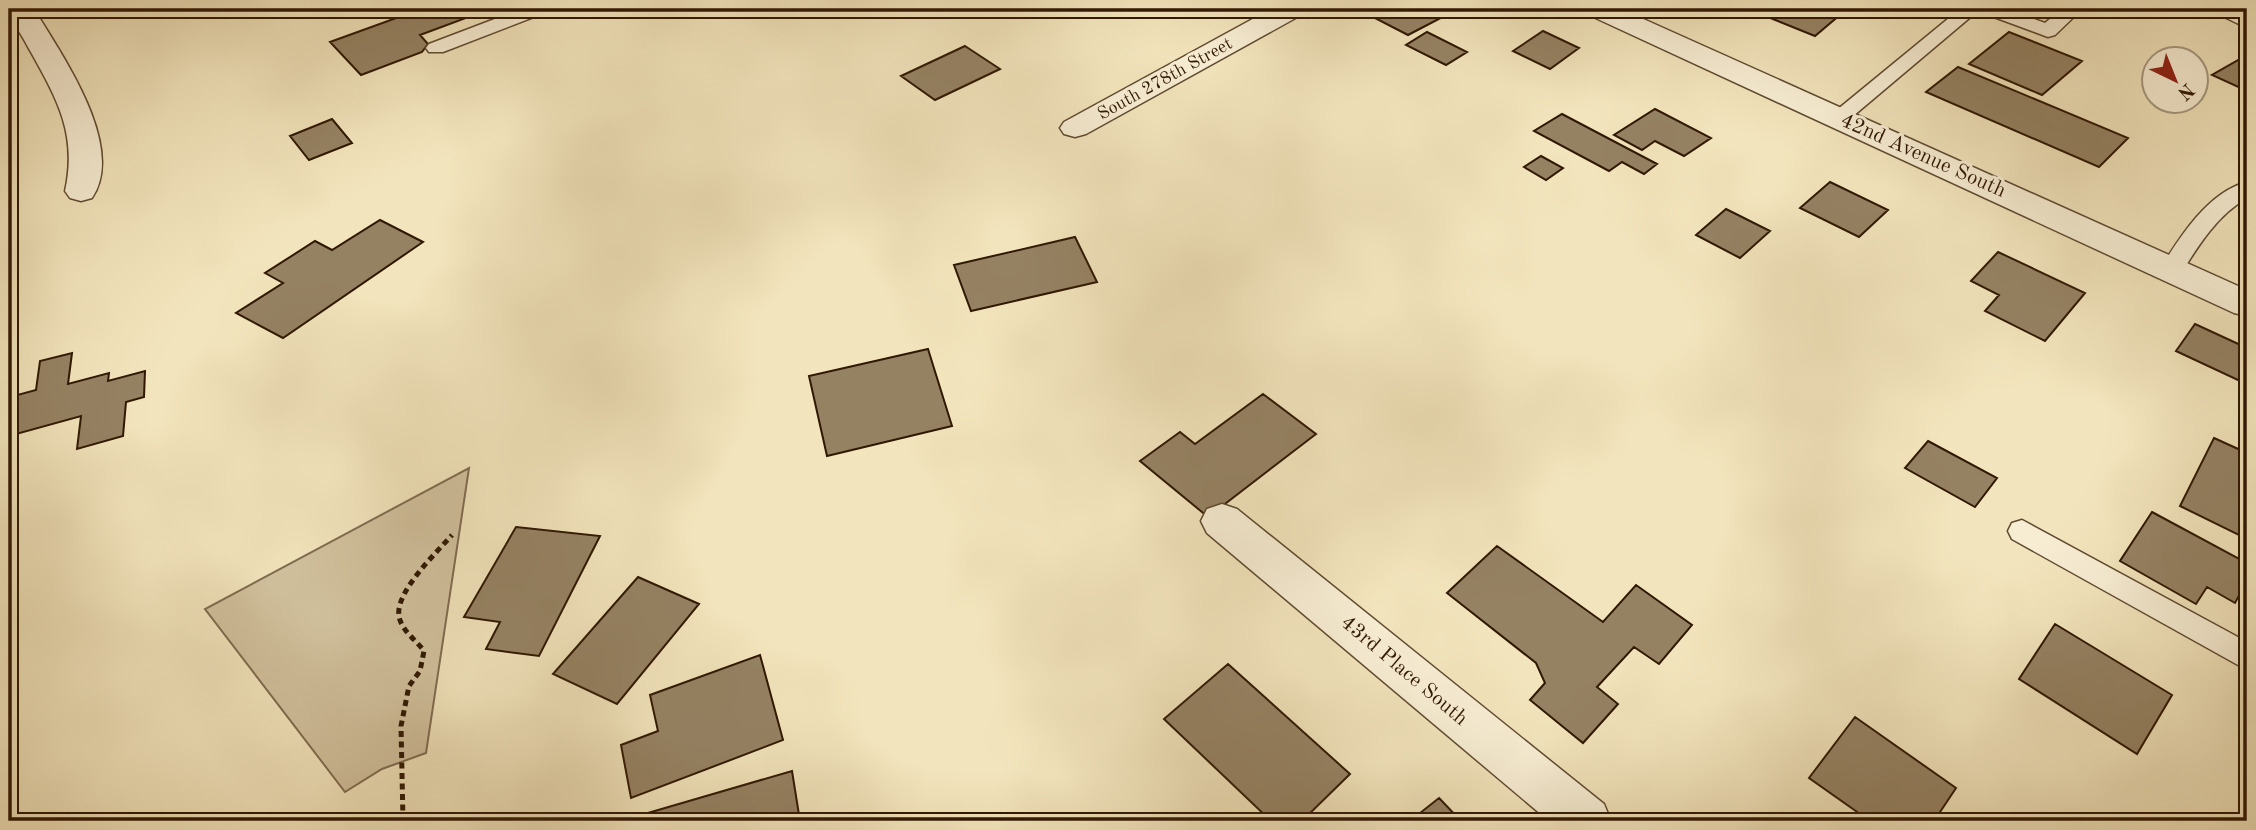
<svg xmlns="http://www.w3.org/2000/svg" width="2256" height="830" font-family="'Old Standard TT',serif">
<rect width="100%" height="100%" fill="#f2e4bc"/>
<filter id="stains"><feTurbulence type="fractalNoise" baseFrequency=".00286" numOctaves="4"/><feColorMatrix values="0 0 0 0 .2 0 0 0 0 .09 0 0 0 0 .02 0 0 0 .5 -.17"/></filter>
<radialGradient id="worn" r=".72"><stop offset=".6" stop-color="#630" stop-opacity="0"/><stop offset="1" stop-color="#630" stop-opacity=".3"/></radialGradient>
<path fill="#d1c19d" stroke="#806c50" stroke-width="2" d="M 469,468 L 426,753 L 382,769 L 345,792 L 205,609 Z"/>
<path fill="#958263" stroke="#301803" stroke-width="2" d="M 421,9 L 467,9 L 474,15 L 420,35 L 428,44 L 422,52 L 361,75 L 330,42 Z
M 1385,9 L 1454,9 L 1456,10 L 1408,35 L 1371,16 Z
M 1748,9 L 1847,9 L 1815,36 Z
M 1543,31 L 1579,48 L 1550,69 L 1513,51 Z
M 1427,32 L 1467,52 L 1446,65 L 1406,45 Z
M 2009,32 L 2082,61 L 2042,95 L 1969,64 Z
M 965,46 L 1000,69 L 935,100 L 901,76 Z
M 2247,55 L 2247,91 L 2212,75 Z
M 1958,67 L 2128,138 L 2099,167 L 1926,92 Z
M 1655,109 L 1711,138 L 1684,156 L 1655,141 L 1642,150 L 1614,135 Z
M 1562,114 L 1657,164 L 1644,174 L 1622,162 L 1609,171 L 1534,131 Z
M 332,119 L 352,143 L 309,160 L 290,136 Z
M 1541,156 L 1563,168 L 1546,180 L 1524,167 Z
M 1830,182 L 1888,210 L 1859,237 L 1800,208 Z
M 1726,209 L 1770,231 L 1740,258 L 1696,235 Z
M 380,220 L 423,242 L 283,338 L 236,313 L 283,283 L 265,273 L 315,241 L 332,250 Z
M 1075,237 L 1097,282 L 971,311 L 954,265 Z
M 1998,252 L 2085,293 L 2045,341 L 1985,311 L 1999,295 L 1971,281 Z
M 2195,324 L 2247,348 L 2247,370 L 2240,381 L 2176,351 Z
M 928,349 L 952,426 L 827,456 L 809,376 Z
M 72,353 L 68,384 L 109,373 L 108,381 L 145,371 L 144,397 L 126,402 L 123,436 L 77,449 L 81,416 L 9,436 L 9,383 L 16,383 L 14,396 L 36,390 L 40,361 Z
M 1263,394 L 1316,434 L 1208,517 L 1140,461 L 1180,432 L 1195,444 Z
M 2214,438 L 2247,453 L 2247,539 L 2180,506 Z
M 1928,441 L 1997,478 L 1975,507 L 1905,468 Z
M 2152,512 L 2247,563 L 2247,581 L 2235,603 L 2207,587 L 2196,604 L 2120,561 Z
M 516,527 L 600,536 L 539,656 L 486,649 L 500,622 L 464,617 Z
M 1497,546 L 1603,622 L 1636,585 L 1692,625 L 1659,664 L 1634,647 L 1597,687 L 1618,704 L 1583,743 L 1530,700 L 1545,683 L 1536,663 L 1447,593 Z
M 638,577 L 699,604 L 617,704 L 553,674 Z
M 2055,624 L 2172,695 L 2137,754 L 2019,679 Z
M 760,655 L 783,740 L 631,798 L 621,745 L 658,731 L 650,695 Z
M 1228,664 L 1350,774 L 1302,821 L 1271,821 L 1164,719 Z
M 1855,717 L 1956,788 L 1934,821 L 1870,821 L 1809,778 Z
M 792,771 L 800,821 L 642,821 L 641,815 Z
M 1439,798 L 1461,821 L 1410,821 Z"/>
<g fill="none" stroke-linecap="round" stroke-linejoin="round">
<g stroke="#604b31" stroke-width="3">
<path id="lane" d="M 521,9 L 546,9 L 544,13 L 443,52 L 429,52 L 426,48 L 429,44 Z
M 1960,9 L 1980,9 L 1846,122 L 1832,122 L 1829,118 L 1832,114 Z
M 1981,9 L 2006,9 L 2045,23 L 2062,9 L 2082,9 L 2055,35 L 2048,37 L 1983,13 Z
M 2214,9 L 2236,9 L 2247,15 L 2247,28 L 2216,13 Z
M 2247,182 L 2247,198 C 2217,215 2198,246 2180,275 L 2172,277 L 2164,275 L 2160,269 C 2180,237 2208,192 2247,182 Z
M 2022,520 L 2247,642 L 2247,670 L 2012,539 L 2008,531 L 2012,523 Z"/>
</g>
<g stroke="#604b31" stroke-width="3">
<path id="street" d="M 9,9 L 34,9 C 61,54 127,146 92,198 L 81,201 L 70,198 L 65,191 C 78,133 56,97 28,47 C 22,35 12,22 9,9 Z
M 1271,9 L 1305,9 L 1301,15 L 1086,134 L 1075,137 L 1064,134 L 1060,128 L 1064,122 Z
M 1586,9 L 1621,9 L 2247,290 L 2247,316 L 2234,313 L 1589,15 Z
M 1222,504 L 1237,509 L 1604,804 L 1611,821 L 1549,821 L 1207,533 L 1201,521 L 1207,509 Z"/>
</g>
<path stroke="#301803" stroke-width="5" stroke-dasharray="6 4.5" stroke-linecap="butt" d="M 403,821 L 401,726 L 409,686 L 420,671 L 424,651 C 416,640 401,630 399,616 C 395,592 437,552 452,535"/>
<use href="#lane" fill="#f7edd3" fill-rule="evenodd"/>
<use href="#street" fill="#f7edd3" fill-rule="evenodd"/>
</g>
<g text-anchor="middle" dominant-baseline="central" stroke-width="6" stroke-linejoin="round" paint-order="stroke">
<g font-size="18" fill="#301803" stroke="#f7edd3">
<text transform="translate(1165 79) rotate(-29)">South 278th Street</text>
</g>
<g font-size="21" fill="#301803" stroke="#f7edd3">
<text transform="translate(1923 156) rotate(24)">42nd Avenue South</text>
<text transform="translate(1404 671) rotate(40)">43rd Place South</text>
</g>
</g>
<rect width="2256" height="830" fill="none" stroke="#f2e4bc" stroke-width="35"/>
<rect x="10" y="10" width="2235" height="809" fill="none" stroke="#301803" stroke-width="3.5"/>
<rect x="18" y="18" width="2221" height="795" fill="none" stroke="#301803" stroke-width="2"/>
<g transform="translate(2175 80) rotate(137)"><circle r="33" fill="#f7edd3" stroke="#a79880" stroke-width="2"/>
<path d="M0-5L12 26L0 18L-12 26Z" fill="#8f2418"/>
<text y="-10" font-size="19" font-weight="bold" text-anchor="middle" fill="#301803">N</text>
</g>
<rect width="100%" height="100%" filter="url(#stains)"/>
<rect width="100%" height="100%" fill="url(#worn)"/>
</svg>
